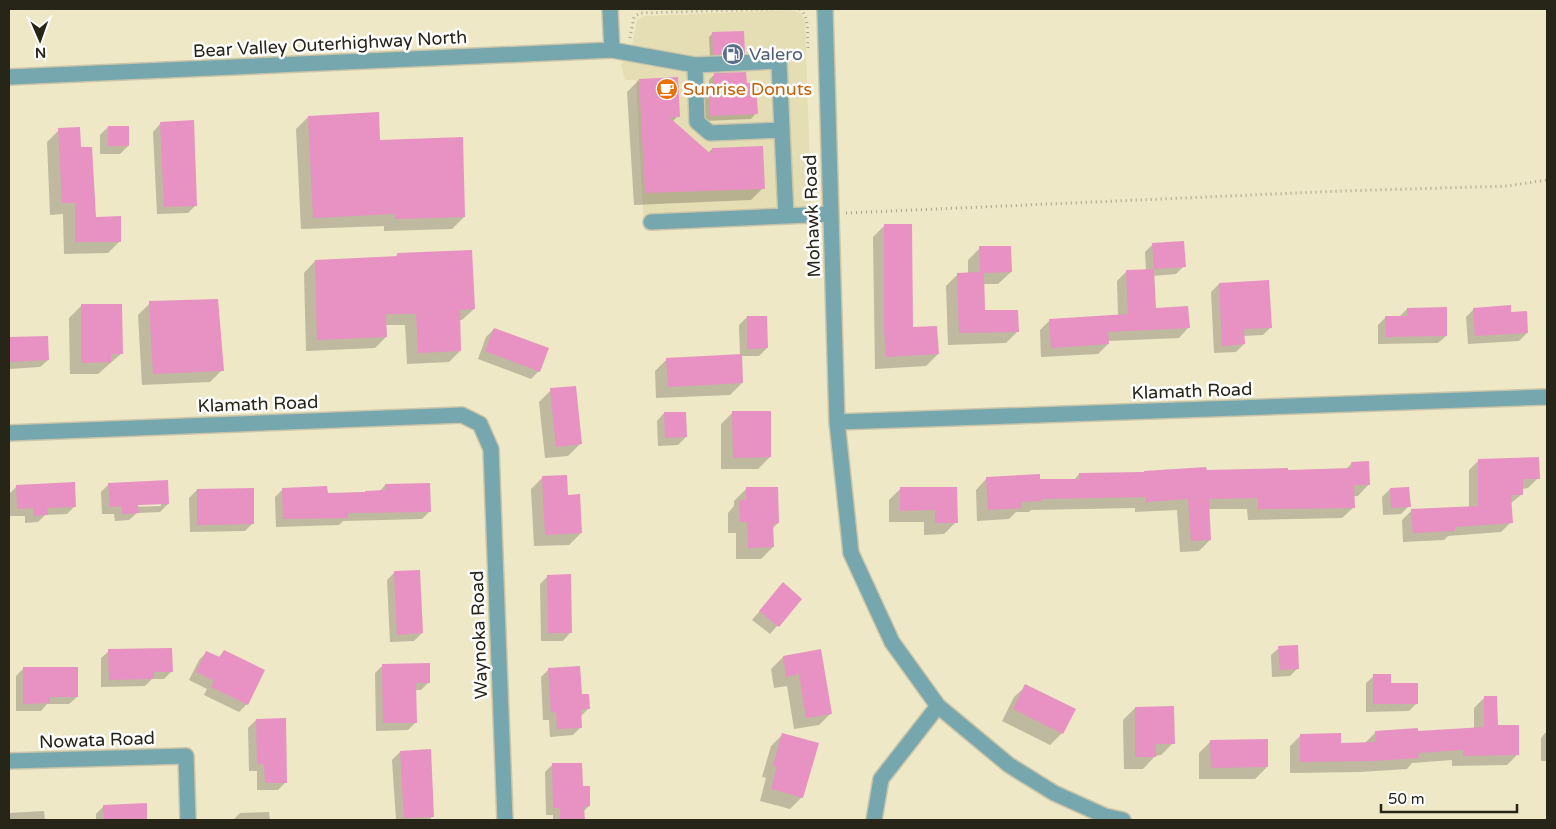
<svg xmlns="http://www.w3.org/2000/svg" width="1556" height="829" font-family="'Varela Round',sans-serif">
<rect width="100%" height="100%" fill="#eee8c7"/>
<path fill="#e5deb5" d="M 791,10 L 801,13 L 805,22 L 812,223 L 644,230 L 636,80 L 625,80 L 621,65 L 631,51 L 637,20 L 645,16 Z"/>
<path fill="#0003" fill-rule="evenodd" d="M 713,33 L 744,53 L 740,56 L 710,58 L 709,37 Z
M 714,75 L 745,84 L 756,113 L 751,119 L 705,121 L 704,92 L 709,87 L 709,80 Z
M 639,80 L 678,116 L 672,122 L 708,153 L 712,149 L 763,188 L 751,200 L 634,205 L 627,92 Z
M 308,117 L 379,141 L 464,217 L 452,229 L 384,231 L 384,226 L 301,229 L 296,129 Z
M 160,124 L 196,205 L 188,213 L 157,214 L 153,132 Z
M 108,127 L 128,146 L 120,154 L 100,154 L 100,135 Z
M 59,130 L 80,148 L 94,218 L 120,241 L 108,253 L 64,254 L 63,214 L 50,215 L 47,142 Z
M 885,225 L 911,328 L 938,354 L 926,366 L 875,369 L 873,237 Z
M 1153,244 L 1184,266 L 1176,274 L 1153,276 L 1154,309 L 1188,328 L 1179,338 L 1108,341 L 1108,344 L 1098,354 L 1041,357 L 1040,330 L 1050,320 L 1118,316 L 1117,281 L 1127,271 L 1146,270 L 1145,252 Z
M 980,248 L 1011,272 L 998,284 L 983,284 L 984,312 L 1018,331 L 1006,343 L 948,345 L 946,286 L 958,274 L 968,273 L 968,260 Z
M 398,254 L 474,309 L 462,320 L 459,320 L 460,351 L 449,362 L 407,364 L 405,325 L 386,325 L 386,337 L 375,348 L 306,351 L 304,273 L 315,261 L 394,258 Z
M 1219,284 L 1271,327 L 1263,335 L 1243,336 L 1244,344 L 1236,352 L 1214,353 L 1211,292 Z
M 150,303 L 222,370 L 210,382 L 142,385 L 138,315 Z
M 81,306 L 122,353 L 98,374 L 70,374 L 69,318 Z
M 1407,309 L 1446,336 L 1438,343 L 1378,344 L 1378,325 L 1386,317 L 1399,317 Z
M 1474,309 L 1510,313 L 1527,333 L 1519,341 L 1468,344 L 1466,317 Z
M 747,317 L 767,348 L 759,356 L 741,356 L 742,383 L 730,395 L 656,398 L 655,371 L 667,359 L 740,355 L 739,325 Z
M 494,329 L 539,371 L 531,379 L 478,359 L 486,337 Z
M 47,337 L 48,360 L 40,367 L 9,369 L 9,338 Z
M 551,390 L 580,444 L 568,456 L 545,458 L 539,402 Z
M 733,412 L 770,457 L 758,469 L 721,469 L 721,424 Z
M 664,413 L 686,437 L 678,445 L 658,446 L 657,421 Z
M 1479,460 L 1538,478 L 1528,488 L 1522,489 L 1522,494 L 1510,504 L 1511,522 L 1501,532 L 1448,536 L 1444,540 L 1403,542 L 1402,520 L 1412,510 L 1469,508 L 1469,470 Z
M 1352,463 L 1369,484 L 1358,496 L 1353,496 L 1354,507 L 1342,518 L 1248,520 L 1247,509 L 1208,509 L 1210,540 L 1199,551 L 1180,552 L 1177,510 L 1135,512 L 1135,508 L 1031,510 L 1029,512 L 1016,512 L 1009,519 L 977,521 L 976,490 L 987,478 L 1039,481 L 1074,480 L 1079,474 L 1205,471 L 1287,472 L 1345,470 Z
M 543,477 L 567,496 L 581,533 L 569,545 L 534,546 L 531,489 Z
M 109,484 L 168,504 L 160,512 L 137,513 L 129,520 L 115,521 L 114,514 L 102,514 L 101,492 ZM 161,503 L 161,506 L 132,507 L 132,505 Z
M 385,485 L 430,511 L 422,519 L 343,521 L 339,525 L 276,527 L 275,497 L 283,489 L 326,494 L 379,492 Z
M 16,487 L 75,506 L 67,514 L 45,515 L 38,522 L 25,523 L 25,516 L 10,516 L 9,494 Z
M 901,488 L 956,522 L 944,534 L 924,535 L 924,522 L 889,522 L 889,500 Z
M 746,489 L 778,523 L 772,529 L 773,547 L 761,559 L 736,559 L 736,533 L 728,533 L 728,513 L 734,506 L 734,501 Z
M 1390,489 L 1409,506 L 1401,514 L 1383,515 L 1382,497 Z
M 197,490 L 253,523 L 245,531 L 190,532 L 189,498 Z
M 395,572 L 422,633 L 414,641 L 390,642 L 387,580 Z
M 548,576 L 570,633 L 563,641 L 541,641 L 540,584 Z
M 776,592 L 801,599 L 770,634 L 752,620 Z
M 1279,648 L 1298,668 L 1290,676 L 1272,677 L 1271,655 Z
M 109,651 L 172,671 L 164,679 L 152,679 L 145,686 L 101,687 L 101,658 Z
M 224,651 L 247,704 L 239,712 L 204,695 L 207,689 L 189,680 L 199,660 L 207,652 L 218,658 Z
M 820,651 L 831,713 L 819,725 L 794,729 L 787,686 L 774,688 L 771,669 L 783,657 Z
M 383,665 L 429,682 L 421,690 L 415,690 L 416,722 L 408,730 L 376,731 L 375,673 Z
M 24,668 L 77,697 L 69,704 L 47,704 L 41,711 L 16,711 L 16,676 Z
M 549,669 L 580,696 L 589,708 L 580,717 L 581,727 L 573,735 L 550,737 L 549,720 L 543,720 L 541,677 Z
M 1374,676 L 1390,684 L 1417,703 L 1409,711 L 1366,712 L 1366,683 Z
M 1026,686 L 1062,733 L 1050,745 L 1002,721 L 1014,697 Z
M 1485,697 L 1497,727 L 1518,754 L 1507,765 L 1452,766 L 1452,760 L 1412,763 L 1407,769 L 1360,772 L 1290,773 L 1290,746 L 1301,735 L 1340,744 L 1364,744 L 1376,732 L 1417,733 L 1474,729 L 1474,708 Z
M 1135,708 L 1173,743 L 1161,755 L 1155,756 L 1143,769 L 1124,769 L 1123,720 Z
M 256,720 L 286,782 L 278,790 L 257,790 L 257,771 L 249,771 L 248,728 Z
M 1547,731 L 1547,761 L 1541,761 L 1541,738 Z
M 783,734 L 802,797 L 790,809 L 760,801 L 766,778 L 762,777 L 771,746 Z
M 1211,741 L 1267,767 L 1255,779 L 1199,779 L 1199,753 Z
M 400,752 L 432,817 L 429,820 L 396,820 L 392,760 Z
M 553,764 L 581,788 L 589,806 L 583,812 L 583,820 L 553,820 L 553,815 L 546,815 L 545,772 Z
M 146,805 L 146,820 L 96,820 L 96,814 L 104,806 Z
M 44,811 L 45,820 L 9,820 L 9,813 Z
M 269,812 L 270,820 L 233,820 L 240,813 Z"/>
<path fill="#e792c2" d="M 744,31 L 745,53 L 713,55 L 712,32 Z
M 746,72 L 747,83 L 756,83 L 758,114 L 710,116 L 709,85 L 714,85 L 714,73 Z
M 678,77 L 680,117 L 669,117 L 712,155 L 712,148 L 763,146 L 765,189 L 645,193 L 639,79 Z
M 379,112 L 380,140 L 463,137 L 465,217 L 395,219 L 395,214 L 313,218 L 308,116 Z
M 194,120 L 197,206 L 164,207 L 160,122 Z
M 108,126 L 129,126 L 129,146 L 108,146 Z
M 80,127 L 81,147 L 92,147 L 96,217 L 121,216 L 121,242 L 75,242 L 75,203 L 62,203 L 58,128 Z
M 884,224 L 912,224 L 913,327 L 937,326 L 939,354 L 886,357 L 884,328 Z
M 1184,241 L 1186,267 L 1154,269 L 1152,243 Z
M 979,246 L 1011,246 L 1012,272 L 984,273 L 985,310 L 1018,310 L 1019,332 L 959,333 L 957,273 L 980,272 Z
M 472,250 L 475,309 L 460,310 L 461,351 L 418,353 L 416,314 L 386,314 L 387,337 L 317,340 L 315,260 L 398,256 L 397,253 Z
M 1154,269 L 1156,308 L 1188,306 L 1190,328 L 1108,332 L 1109,344 L 1051,348 L 1049,319 L 1128,314 L 1126,270 Z
M 1269,280 L 1272,328 L 1244,329 L 1245,344 L 1222,346 L 1219,283 Z
M 218,299 L 224,371 L 153,374 L 149,301 Z
M 81,304 L 122,304 L 123,354 L 111,354 L 111,362 L 81,363 Z
M 1511,305 L 1511,312 L 1527,311 L 1528,333 L 1475,336 L 1473,308 Z
M 1447,307 L 1447,336 L 1386,337 L 1385,316 L 1407,316 L 1407,308 Z
M 747,316 L 767,316 L 768,348 L 747,349 Z
M 494,328 L 549,348 L 540,372 L 485,351 Z
M 48,336 L 49,360 L 9,362 L 9,337 Z
M 742,354 L 743,383 L 668,387 L 666,358 Z
M 576,386 L 582,444 L 556,447 L 550,388 Z
M 732,411 L 771,411 L 771,457 L 733,458 Z
M 664,412 L 686,412 L 687,437 L 665,438 Z
M 1539,457 L 1540,479 L 1523,479 L 1523,495 L 1511,495 L 1513,523 L 1455,527 L 1455,531 L 1413,533 L 1411,509 L 1478,506 L 1478,459 Z
M 1369,461 L 1370,485 L 1354,485 L 1355,508 L 1258,509 L 1258,498 L 1209,499 L 1211,540 L 1191,541 L 1188,499 L 1146,502 L 1146,497 L 1041,499 L 1041,501 L 1022,502 L 1022,508 L 988,510 L 986,477 L 1040,474 L 1040,479 L 1079,479 L 1079,473 L 1144,472 L 1144,471 L 1206,467 L 1207,470 L 1288,468 L 1288,470 L 1352,468 L 1351,462 Z
M 567,475 L 568,495 L 580,494 L 582,533 L 545,535 L 542,476 Z
M 168,480 L 169,504 L 138,505 L 139,513 L 122,514 L 122,506 L 110,507 L 108,483 Z
M 75,482 L 76,507 L 47,508 L 48,515 L 33,516 L 33,508 L 17,509 L 16,485 Z
M 430,483 L 431,512 L 348,513 L 348,518 L 283,519 L 282,488 L 327,486 L 328,493 L 365,492 L 365,491 L 385,490 L 385,484 Z
M 746,487 L 778,487 L 779,523 L 773,524 L 774,547 L 748,548 L 747,522 L 740,522 L 739,500 L 746,500 Z
M 900,487 L 957,487 L 958,523 L 935,523 L 935,510 L 900,511 Z
M 1409,487 L 1411,507 L 1391,508 L 1390,488 Z
M 254,488 L 254,524 L 197,525 L 197,489 Z
M 420,570 L 423,633 L 397,635 L 394,571 Z
M 571,574 L 572,633 L 548,633 L 547,575 Z
M 783,582 L 802,599 L 779,627 L 759,611 Z
M 1298,645 L 1299,669 L 1280,670 L 1278,646 Z
M 172,648 L 173,672 L 154,672 L 154,679 L 109,680 L 108,649 Z
M 821,649 L 832,714 L 806,718 L 799,674 L 786,677 L 783,656 Z
M 224,650 L 265,670 L 248,705 L 211,687 L 214,681 L 196,672 L 206,651 L 220,657 Z
M 430,663 L 430,683 L 416,683 L 417,723 L 383,723 L 382,664 Z
M 580,666 L 582,694 L 589,694 L 590,709 L 581,709 L 582,728 L 557,729 L 556,712 L 551,713 L 548,668 Z
M 23,667 L 78,667 L 78,697 L 50,697 L 50,703 L 23,704 Z
M 1373,674 L 1391,674 L 1391,683 L 1418,683 L 1418,704 L 1373,704 Z
M 1025,684 L 1076,709 L 1063,734 L 1013,709 Z
M 1484,696 L 1497,696 L 1498,725 L 1519,725 L 1519,755 L 1463,756 L 1463,750 L 1418,753 L 1419,758 L 1372,761 L 1300,762 L 1300,734 L 1341,733 L 1341,743 L 1376,742 L 1375,731 L 1418,728 L 1418,731 L 1484,727 Z
M 1174,706 L 1175,744 L 1156,744 L 1156,757 L 1135,757 L 1135,707 Z
M 286,718 L 287,783 L 265,783 L 264,764 L 257,764 L 256,719 Z
M 782,733 L 819,743 L 803,798 L 771,789 L 777,767 L 773,766 Z
M 1268,739 L 1268,767 L 1211,768 L 1210,740 Z
M 431,749 L 434,817 L 404,818 L 400,751 Z
M 552,763 L 582,763 L 583,786 L 590,786 L 590,806 L 584,807 L 585,820 L 560,820 L 560,808 L 553,808 Z
M 147,803 L 147,820 L 104,820 L 103,805 Z"/>
<g fill="none" stroke-linecap="round" stroke-linejoin="round">
<g stroke="#cac5a8" stroke-width="18">
<path id="minor" d="M 825,9 L 837,422 L 851,553 L 892,642 L 938,706 L 1009,765 L 1054,793 L 1105,816 L 1123,820
M 612,50 L 695,65 L 697,122 L 710,133 L 782,130 L 786,216 L 831,214
M 695,65 L 779,61 L 782,130
M 9,77 L 612,50 L 610,9
M 651,222 L 786,216
M 837,422 L 1547,397
M 9,433 L 462,415 L 480,424 L 491,449 L 505,820
M 9,761 L 186,756 L 188,820
M 874,820 L 881,779 L 938,706"/>
</g>
<path stroke="#a7a289" stroke-width="3" stroke-dasharray="1 4" stroke-linecap="butt" d="M 800,9 C 810,17 807,36 808,48
M 630,38 L 634,17 L 640,13 L 775,9
M 846,213 L 1341,191 L 1508,186 L 1547,180"/>
<use href="#minor" stroke="#76a7ae" stroke-width="15"/>
</g>
<defs>
<g id="fuel-disc" transform="scale(1.125)"><circle r="9.5" fill="#5c6f8a" stroke="#fff"/><path d="M-5.5-6h7V0h2V4h1.3V-2.5L3-4.5l.8-.8L6-3V5H2.5V1h-1V6h-7ZM-4.2-4.7v3.2H.2V-4.7Z" fill="#fff"/></g>
<g id="cafe-disc" transform="scale(1.125)"><circle r="9.5" fill="#e8710a" stroke="#fff"/><path d="M-5.5-4.5H6V0H3Q3 3.5 0 3.5H-2.5Q-5.5 3.5-5.5 0ZM3-3.2v2h1.7v-2ZM-6 4.5H4V6H-6Z" fill="#fff"/></g>
</defs>
<g fill-rule="evenodd">
<use href="#fuel-disc" x="733" y="54"/>
<use href="#cafe-disc" x="667" y="89"/>
</g>
<g text-anchor="middle" dominant-baseline="central" stroke-width="5" stroke-linejoin="round" paint-order="stroke">
<g font-size="18" fill="#272418" stroke="#fff">
<text transform="translate(330 44) rotate(-3)">Bear Valley Outerhighway North</text>
<text transform="translate(812 216) rotate(-92)">Mohawk Road</text>
<text transform="translate(1192 391) rotate(-2)">Klamath Road</text>
<text transform="translate(258 404) rotate(-2)">Klamath Road</text>
<text transform="translate(479 635) rotate(-92)">Waynoka Road</text>
<text transform="translate(97 740) rotate(-2)">Nowata Road</text>
</g>
<g font-size="18" fill="#4e5e75" stroke="#fff" text-anchor="start">
<text x="749" y="54">Valero</text>
</g>
<g font-size="18" fill="#c56008" stroke="#fff" text-anchor="start">
<text x="683" y="89">Sunrise Donuts</text>
</g>
</g>
<rect width="1556" height="829" fill="none" stroke="#272418" stroke-width="20"/>
<g transform="translate(40 40) rotate(178)" stroke="#ffffff" stroke-width="4" paint-order="stroke">
<path d="M0-4L9 19L0 12L-9 19Z" fill="#272418"/>
<text y="-8" font-size="14" font-weight="bold" text-anchor="middle" fill="#272418">N</text>
</g>
<path d="M1381 804v8h136v-8" fill="none" stroke="#272418" stroke-width="2.5"/>
<text x="1388" y="804" font-size="15" fill="#272418" stroke="#ffffff" stroke-width="4" paint-order="stroke">50 m</text>
</svg>
